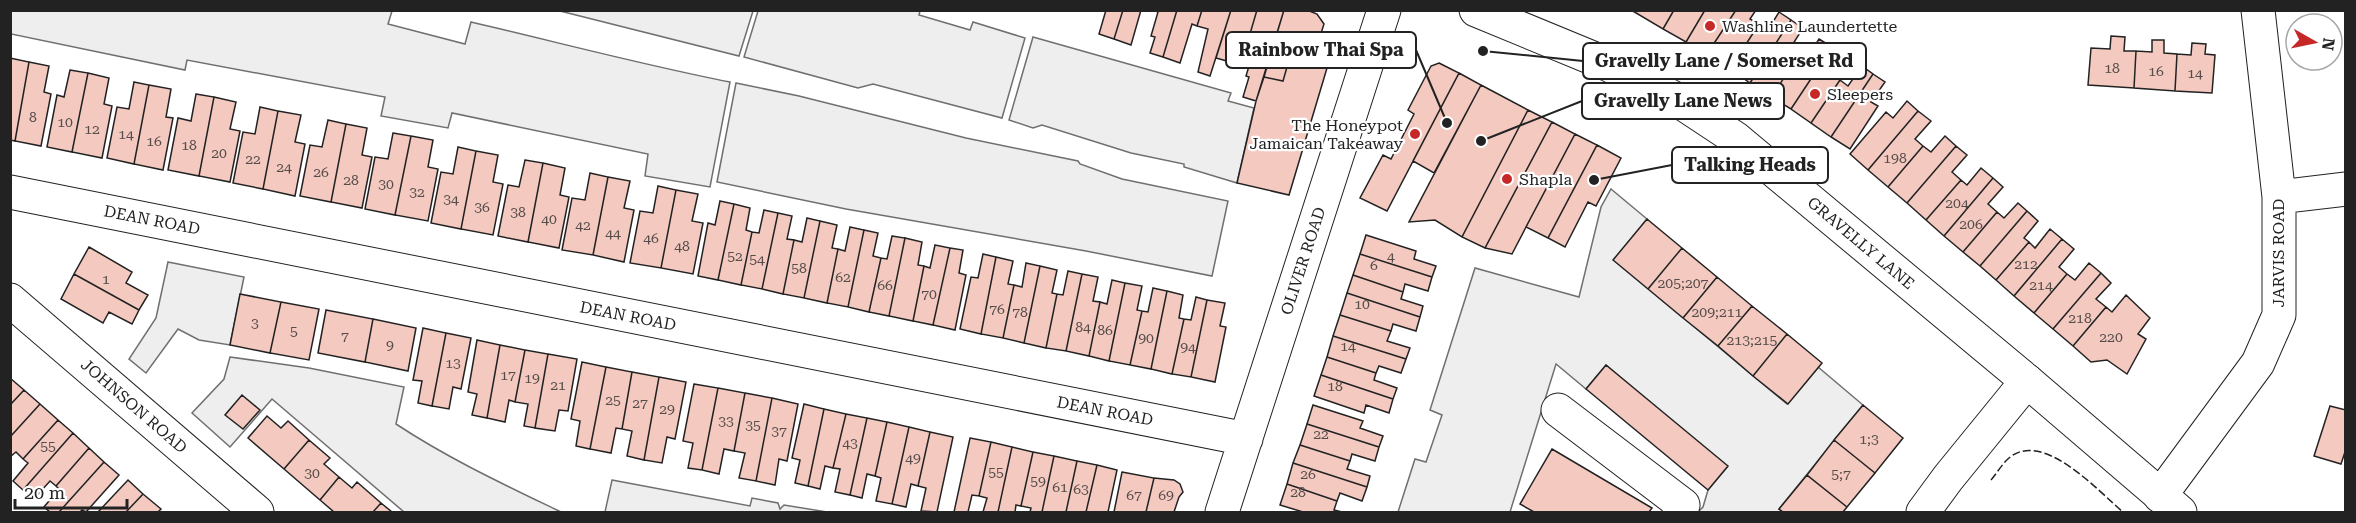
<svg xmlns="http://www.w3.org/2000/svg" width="2356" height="523" font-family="'Roboto Serif',serif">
<rect width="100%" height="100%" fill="#fff"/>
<path fill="#eee" stroke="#6f6f6f" stroke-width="1.5" d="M 11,10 L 392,11 L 388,24 L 465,44 L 471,22 C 557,42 643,65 730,82 L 710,187 L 645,176 L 648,154 L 452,113 L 448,128 L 381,116 L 385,97 L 187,60 L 185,70 L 11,34 Z
M 560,11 L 753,11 L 739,56 Z
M 758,11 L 920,11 L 919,15 L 970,30 L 973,22 L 1025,38 L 1002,118 L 873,84 L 858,88 L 744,57 Z
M 1033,37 L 1231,93 L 1228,101 L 1254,108 L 1237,183 L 1184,167 L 1184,164 L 1131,153 L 1042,125 L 1033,128 L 1009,120 Z
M 736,83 L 799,96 L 966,138 L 1078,161 L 1080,164 L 1122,179 L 1228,201 L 1212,276 L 1086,251 L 846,209 L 717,182 Z
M 1611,189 L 1647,219 L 1614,260 L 1787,404 L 1818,367 L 1863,405 L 1779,509 L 1783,512 L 1698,512 L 1703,507 L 1708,490 L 1727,467 L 1606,365 L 1586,389 L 1556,364 L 1510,512 L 1398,512 L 1415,459 L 1426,462 L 1442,415 L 1430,410 L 1475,268 L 1579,297 L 1601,207 Z
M 168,262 L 244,277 L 230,345 L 199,340 L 178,329 L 146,373 L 129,359 L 156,318 Z
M 230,357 L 309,368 L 404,387 L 396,424 C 449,459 505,485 561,512 L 404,512 L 272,399 L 230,447 L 192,413 L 224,379 Z
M 612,480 L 750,506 L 752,498 L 778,503 L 780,509 L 784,505 L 827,512 L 605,512 Z"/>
<path fill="#f3c9c0" stroke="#222" stroke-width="1.5" d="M 1106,10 L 1123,10 L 1114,39 L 1099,34 Z
M 1123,10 L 1141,10 L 1131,45 L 1114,39 Z
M 1153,10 L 1177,10 L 1163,57 L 1150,53 L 1155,37 L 1151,36 L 1158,12 Z
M 1177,10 L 1202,10 L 1197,26 L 1192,24 L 1180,63 L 1163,57 Z
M 1202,10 L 1231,10 L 1210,76 L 1198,72 L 1208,29 L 1197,26 Z
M 1231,10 L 1257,10 L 1247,44 L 1241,42 L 1234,63 L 1216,58 Z
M 1257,10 L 1284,10 L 1256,101 L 1243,97 L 1249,77 L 1246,76 L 1255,46 L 1247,44 Z
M 1284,10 L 1307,10 L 1317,14 L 1324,24 L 1311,65 L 1289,60 L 1283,81 L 1264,77 Z
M 1631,10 L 1674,10 L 1663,29 Z
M 1674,10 L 1705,10 L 1686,42 L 1663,29 Z
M 1705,10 L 1736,10 L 1707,54 L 1686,42 Z
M 1736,10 L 1756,10 L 1750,19 L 1759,24 L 1730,69 L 1707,54 Z
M 1779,12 L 1791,20 L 1750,83 L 1730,69 L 1759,24 L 1768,30 Z
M 1791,20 L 1803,28 L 1791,47 L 1801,53 L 1771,97 L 1750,83 Z
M 2111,36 L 2125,37 L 2124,51 L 2136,51 L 2134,88 L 2088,85 L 2091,48 L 2110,49 Z
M 1819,39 L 1832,47 L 1791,109 L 1771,97 L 1801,53 L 1807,58 Z
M 2152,40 L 2164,40 L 2164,53 L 2177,54 L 2175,91 L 2134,88 L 2136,51 L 2152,52 Z
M 2192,43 L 2206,44 L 2205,54 L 2215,55 L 2212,93 L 2175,91 L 2177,54 L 2191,55 Z
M 1832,47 L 1843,55 L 1830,75 L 1840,80 L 1811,123 L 1791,109 Z
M 10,58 L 29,62 L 15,141 L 10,140 Z
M 1289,60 L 1327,68 L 1289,195 L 1237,183 L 1256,101 L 1264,77 L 1283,81 Z
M 29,62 L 49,66 L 44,92 L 51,94 L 41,146 L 15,141 Z
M 1439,63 L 1459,73 L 1387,211 L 1360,198 L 1383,155 L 1391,159 L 1414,114 L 1408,110 L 1431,66 Z
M 1862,66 L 1873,74 L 1831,137 L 1811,123 L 1840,80 L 1848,86 Z
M 70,70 L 88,73 L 72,152 L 47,147 L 57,95 L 64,97 Z
M 88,73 L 109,78 L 104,104 L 112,106 L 102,158 L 72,152 Z
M 1459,73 L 1481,85 L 1434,173 L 1413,161 Z
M 1873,74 L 1885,82 L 1871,102 L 1878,106 L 1850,149 L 1831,137 Z
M 134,82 L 149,85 L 134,164 L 107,158 L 117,107 L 129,109 Z
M 149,85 L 171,89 L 166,117 L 173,118 L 163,170 L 134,164 Z
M 1481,85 L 1528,110 L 1462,237 L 1435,220 L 1409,222 Z
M 196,94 L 214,97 L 199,176 L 168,170 L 178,118 L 191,121 Z
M 214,97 L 236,102 L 230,129 L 240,131 L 230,182 L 199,176 Z
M 1907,101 L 1918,111 L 1868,170 L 1850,154 L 1886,112 L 1893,118 Z
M 260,107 L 278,111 L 263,189 L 233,183 L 243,132 L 255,134 Z
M 1528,110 L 1552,122 L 1485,248 L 1462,237 Z
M 278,111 L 301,115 L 295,142 L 305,144 L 295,196 L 263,189 Z
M 1918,111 L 1931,121 L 1915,139 L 1923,146 L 1888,187 L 1868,170 Z
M 328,120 L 346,124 L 331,202 L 300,196 L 310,145 L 322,147 Z
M 1552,122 L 1575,134 L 1526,227 L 1512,254 L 1485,248 Z
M 346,124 L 367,128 L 362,155 L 372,157 L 362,208 L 331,202 Z
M 393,133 L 411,136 L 395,215 L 365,209 L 375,157 L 388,159 Z
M 1575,134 L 1597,145 L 1548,238 L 1526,227 Z
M 411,136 L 433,140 L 428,167 L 438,169 L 428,221 L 395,215 Z
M 1945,136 L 1956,146 L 1907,203 L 1888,187 L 1923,146 L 1931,152 Z
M 1597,145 L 1621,158 L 1596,206 L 1588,202 L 1565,247 L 1548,238 Z
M 1956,146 L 1967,155 L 1952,172 L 1961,180 L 1926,220 L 1907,203 Z
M 458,147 L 476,151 L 461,229 L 431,223 L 441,172 L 453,174 Z
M 476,151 L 498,155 L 493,182 L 503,184 L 493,235 L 461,229 Z
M 525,160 L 543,163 L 528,242 L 498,236 L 508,185 L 519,187 Z
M 543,163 L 565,168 L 560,195 L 569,197 L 559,248 L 528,242 Z
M 1981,168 L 1993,178 L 1944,236 L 1926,220 L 1961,180 L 1967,185 Z
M 590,173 L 608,177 L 593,255 L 562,250 L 572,198 L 585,200 Z
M 608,177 L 630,181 L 624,208 L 634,210 L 624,262 L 593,255 Z
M 1993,178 L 2003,187 L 1988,204 L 1997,212 L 1963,252 L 1944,236 Z
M 658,186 L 676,190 L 661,268 L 630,263 L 640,211 L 653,213 Z
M 676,190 L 698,194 L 692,221 L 703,223 L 693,274 L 661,268 Z
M 720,201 L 734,204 L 718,280 L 698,276 L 708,223 L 715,225 Z
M 2018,203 L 2027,211 L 1980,266 L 1963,252 L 1997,212 L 2004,218 Z
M 734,204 L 750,208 L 746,230 L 752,232 L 741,285 L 718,280 Z
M 764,210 L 778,213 L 762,289 L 741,285 L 752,232 L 759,233 Z
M 2027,211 L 2038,221 L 2024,238 L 2029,242 L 1996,280 L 1980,266 Z
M 778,213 L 792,216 L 787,239 L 794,240 L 783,294 L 762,289 Z
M 807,218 L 820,221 L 804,298 L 783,294 L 794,240 L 802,242 Z
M 1647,219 L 1682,248 L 1648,289 L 1613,260 Z
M 820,221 L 837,225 L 832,248 L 838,249 L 827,303 L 804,298 Z
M 850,227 L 864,230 L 848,307 L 827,303 L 838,249 L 845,251 Z
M 2050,229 L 2062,239 L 2014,296 L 1996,280 L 2029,242 L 2035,248 Z
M 864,230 L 878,233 L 873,256 L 881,258 L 869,312 L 848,307 Z
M 1366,235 L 1416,251 L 1414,259 L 1436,266 L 1432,277 L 1360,254 Z
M 892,236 L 905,238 L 889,316 L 869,312 L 881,258 L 887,259 Z
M 905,238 L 922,242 L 918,265 L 924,266 L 913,321 L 889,316 Z
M 2062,239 L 2074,249 L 2059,267 L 2067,274 L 2034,313 L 2014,296 Z
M 935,245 L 950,248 L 933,325 L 913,321 L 924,266 L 930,268 Z
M 89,247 L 132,272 L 126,283 L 148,295 L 139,310 L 74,274 Z
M 950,248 L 963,250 L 959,273 L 966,275 L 955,330 L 933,325 Z
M 1682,248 L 1717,277 L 1683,318 L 1648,289 Z
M 983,254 L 996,257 L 981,334 L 960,329 L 971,277 L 978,278 Z
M 1360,254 L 1432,277 L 1428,291 L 1405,284 L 1403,292 L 1353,275 Z
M 996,257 L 1013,261 L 1008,284 L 1014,285 L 1003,338 L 981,334 Z
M 1026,263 L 1040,266 L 1024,343 L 1003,338 L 1014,285 L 1022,287 Z
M 2089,263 L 2101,273 L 2053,329 L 2034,313 L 2067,274 L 2075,280 Z
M 1040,266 L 1057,270 L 1052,293 L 1057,294 L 1046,348 L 1024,343 Z
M 1068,271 L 1082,274 L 1066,351 L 1046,348 L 1057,294 L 1063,295 Z
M 2101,273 L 2111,283 L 2096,299 L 2106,307 L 2073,346 L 2053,329 Z
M 74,274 L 139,310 L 132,324 L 109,312 L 103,323 L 61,299 Z
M 1082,274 L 1098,277 L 1093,301 L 1100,302 L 1089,356 L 1066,351 Z
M 1353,275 L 1403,292 L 1401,299 L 1423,306 L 1420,317 L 1347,293 Z
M 1717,277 L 1752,306 L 1718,346 L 1683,318 Z
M 1112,280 L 1125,283 L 1109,361 L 1089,356 L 1100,302 L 1107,304 Z
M 1125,283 L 1142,286 L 1137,310 L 1142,311 L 1130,365 L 1109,361 Z
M 1153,288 L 1167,291 L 1151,369 L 1130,365 L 1142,311 L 1148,312 Z
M 1167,291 L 1183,295 L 1179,318 L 1184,319 L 1172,374 L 1151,369 Z
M 1347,293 L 1420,317 L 1416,331 L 1393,324 L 1391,331 L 1340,315 Z
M 240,294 L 281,302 L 270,353 L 230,345 Z
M 2126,295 L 2150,318 L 2138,334 L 2146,339 L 2127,374 L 2107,360 L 2091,362 L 2073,346 L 2106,307 L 2112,312 Z
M 1196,297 L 1207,300 L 1191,377 L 1172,374 L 1184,319 L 1191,320 Z
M 1207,300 L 1225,303 L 1220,326 L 1226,327 L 1215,382 L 1191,377 Z
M 281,302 L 319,309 L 309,360 L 270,353 Z
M 1752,306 L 1787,334 L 1753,376 L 1718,346 Z
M 326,310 L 373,319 L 365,362 L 318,353 Z
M 1340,315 L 1391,331 L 1387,341 L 1410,348 L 1406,359 L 1333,336 Z
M 373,319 L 416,328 L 408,371 L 365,362 Z
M 423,328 L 446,333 L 432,406 L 418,403 L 422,381 L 413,380 Z
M 446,333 L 471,338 L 461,389 L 453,387 L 449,409 L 432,406 Z
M 1787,334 L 1822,363 L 1788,404 L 1753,376 Z
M 1333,336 L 1406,359 L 1401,373 L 1379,366 L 1376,373 L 1327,357 Z
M 477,340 L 500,345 L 487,418 L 472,415 L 477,394 L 468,392 Z
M 500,345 L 525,350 L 515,402 L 509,400 L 505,422 L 487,418 Z
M 525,350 L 548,354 L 535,428 L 524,426 L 528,404 L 515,402 Z
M 548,354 L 577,359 L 568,411 L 559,410 L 555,431 L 535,428 Z
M 1327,357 L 1376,373 L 1374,380 L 1397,388 L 1393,399 L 1321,375 Z
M 582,362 L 606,367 L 590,449 L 576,446 L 580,421 L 571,419 Z
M 1606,365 L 1728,466 L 1708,490 L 1586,389 Z
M 606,367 L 632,372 L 622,429 L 616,428 L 611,453 L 590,449 Z
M 632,372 L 659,377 L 644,460 L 627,456 L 632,431 L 622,429 Z
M 1321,375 L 1393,399 L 1389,413 L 1366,405 L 1364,413 L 1314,396 Z
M 659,377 L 686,382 L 675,439 L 667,437 L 662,463 L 644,460 Z
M 10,378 L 24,390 L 10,405 Z
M 694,384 L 718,388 L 702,470 L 688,468 L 693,443 L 683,441 Z
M 718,388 L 745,393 L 734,451 L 724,449 L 719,474 L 702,470 Z
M 24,390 L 40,404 L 10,437 L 10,405 Z
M 745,393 L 772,398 L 756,481 L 739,478 L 745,453 L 734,451 Z
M 242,395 L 260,410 L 243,429 L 225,415 Z
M 772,398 L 798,404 L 787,461 L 779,459 L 775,485 L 756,481 Z
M 40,404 L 58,420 L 23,459 L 16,452 L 10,457 L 10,437 Z
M 804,404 L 824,409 L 808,486 L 795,483 L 800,460 L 792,458 Z
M 1313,405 L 1363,421 L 1360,428 L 1383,436 L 1379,447 L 1307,424 Z
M 1863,405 L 1903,438 L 1875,473 L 1834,440 Z
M 2330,406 L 2346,410 L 2346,449 L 2341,464 L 2314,456 Z
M 824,409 L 846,414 L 833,468 L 825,466 L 820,489 L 808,486 Z
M 846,414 L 867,418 L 850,495 L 835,492 L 840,469 L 833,468 Z
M 267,416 L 281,428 L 288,421 L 309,440 L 284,469 L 248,438 Z
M 867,418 L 887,422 L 875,476 L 867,474 L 862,498 L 850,495 Z
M 58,420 L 73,433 L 23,490 L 13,481 L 28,463 L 23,459 Z
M 887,422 L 909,427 L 892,504 L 876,501 L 881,478 L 875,476 Z
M 1307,424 L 1379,447 L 1375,461 L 1352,454 L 1350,461 L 1300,445 Z
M 909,427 L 930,432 L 918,486 L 911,484 L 906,507 L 892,504 Z
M 930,432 L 953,437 L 937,512 L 921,511 L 926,488 L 918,486 Z
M 73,433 L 89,448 L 56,486 L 50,481 L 33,500 L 23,490 Z
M 970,438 L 991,442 L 979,496 L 972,495 L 968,512 L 954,512 Z
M 309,440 L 330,458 L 324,464 L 339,477 L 320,500 L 284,469 Z
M 1834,440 L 1875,473 L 1847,507 L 1807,475 Z
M 991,442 L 1012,447 L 998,512 L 983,512 L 987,498 L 979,496 Z
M 1300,445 L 1350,461 L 1347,469 L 1370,476 L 1367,487 L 1293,463 Z
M 1012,447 L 1033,452 L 1021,506 L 1016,505 L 1015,512 L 998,512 Z
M 89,448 L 104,462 L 59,512 L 50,512 L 44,507 L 59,489 L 56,486 Z
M 1552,449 L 1652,508 L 1649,512 L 1534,512 L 1520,504 Z
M 1033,452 L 1054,456 L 1042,512 L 1030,512 L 1031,508 L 1021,506 Z
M 1054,456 L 1077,461 L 1066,512 L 1042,512 Z
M 1077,461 L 1097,465 L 1086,512 L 1066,512 Z
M 104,462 L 119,475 L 86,512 L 82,510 L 80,512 L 59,512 Z
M 1293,463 L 1367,487 L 1362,501 L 1340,493 L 1337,501 L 1287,484 Z
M 1097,465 L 1117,470 L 1108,512 L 1086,512 Z
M 1122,472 L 1154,478 L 1146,512 L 1114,512 Z
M 1807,475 L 1847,507 L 1843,512 L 1783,512 L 1779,509 Z
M 339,477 L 352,488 L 357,482 L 381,503 L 373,512 L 334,512 L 320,500 Z
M 1154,478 L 1174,480 L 1180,484 L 1183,492 L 1179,497 L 1174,512 L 1146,512 Z
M 128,480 L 143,494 L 126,512 L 98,512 Z
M 1287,484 L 1337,501 L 1334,510 L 1342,512 L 1303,512 L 1280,505 Z
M 143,494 L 161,509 L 158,512 L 126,512 Z
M 381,503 L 392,512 L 373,512 Z"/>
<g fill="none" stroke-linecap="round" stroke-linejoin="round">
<g stroke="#222" stroke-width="35">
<path id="minor" d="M 10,192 L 1246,439
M 2279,197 L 2346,189
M 10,300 L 257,512
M 1558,410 L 1683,505 L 1679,512
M 2160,496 L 2258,363 L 2279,315 L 2279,197 L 2258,10
M 1222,512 L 1384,10
M 1923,512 L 1948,478 L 2027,381"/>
</g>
<g stroke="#222" stroke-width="35">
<path id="major" d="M 1476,10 L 1607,64 L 1676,99 L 1735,138 L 2027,381 L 2180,512"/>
</g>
<use href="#minor" stroke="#fff" stroke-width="33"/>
<use href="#major" stroke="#fff" stroke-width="33"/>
<path stroke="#222" stroke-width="1.5" stroke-dasharray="8 3" stroke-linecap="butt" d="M 1991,480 C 1997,473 2002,464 2009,458 C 2043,429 2099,492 2123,512"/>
</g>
<g fill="#c62828" stroke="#fff" stroke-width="2">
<circle cx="1710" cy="26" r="6"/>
<circle cx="1815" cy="94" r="6"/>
<circle cx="1415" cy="134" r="6"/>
<circle cx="1507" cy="179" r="6"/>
</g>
<g text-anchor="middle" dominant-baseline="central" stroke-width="4.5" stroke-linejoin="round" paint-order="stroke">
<g font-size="14" fill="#564c4a">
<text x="2112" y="68">18</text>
<text x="2156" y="71">16</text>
<text x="2195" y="73">14</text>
<text x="33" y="117">8</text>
<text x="65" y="122">10</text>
<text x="92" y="129">12</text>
<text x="126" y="134">14</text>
<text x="154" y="141">16</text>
<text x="189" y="145">18</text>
<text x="219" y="153">20</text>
<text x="1895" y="158">198</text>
<text x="253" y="159">22</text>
<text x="284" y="167">24</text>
<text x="321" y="172">26</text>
<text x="351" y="180">28</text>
<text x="386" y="184">30</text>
<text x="417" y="192">32</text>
<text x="451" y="199">34</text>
<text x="1957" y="203">204</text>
<text x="482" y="207">36</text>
<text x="518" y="212">38</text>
<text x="549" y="219">40</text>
<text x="1971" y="224">206</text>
<text x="583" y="225">42</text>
<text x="613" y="233">44</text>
<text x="651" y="238">46</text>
<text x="682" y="246">48</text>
<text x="735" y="256">52</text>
<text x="1391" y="256">4</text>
<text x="757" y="259">54</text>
<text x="2026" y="264">212</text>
<text x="1374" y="265">6</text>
<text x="799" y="268">58</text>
<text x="843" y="277">62</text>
<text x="106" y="279">1</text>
<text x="1683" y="283">205;207</text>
<text x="885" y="285">66</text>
<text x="2041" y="285">214</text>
<text x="929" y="294">70</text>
<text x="1362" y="304">10</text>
<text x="997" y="309">76</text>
<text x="1020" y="312">78</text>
<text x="1717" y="312">209;211</text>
<text x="2080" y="318">218</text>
<text x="255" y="323">3</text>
<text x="1083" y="327">84</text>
<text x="1105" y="330">86</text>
<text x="294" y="331">5</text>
<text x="345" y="336">7</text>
<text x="2111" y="337">220</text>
<text x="1146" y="338">90</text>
<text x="1752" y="340">213;215</text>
<text x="390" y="345">9</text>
<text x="1348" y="346">14</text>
<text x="1188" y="347">94</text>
<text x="453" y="363">13</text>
<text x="508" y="375">17</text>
<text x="532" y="378">19</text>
<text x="558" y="385">21</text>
<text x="1335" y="386">18</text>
<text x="613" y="400">25</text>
<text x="640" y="403">27</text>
<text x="667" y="409">29</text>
<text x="726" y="421">33</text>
<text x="753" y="425">35</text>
<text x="779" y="431">37</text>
<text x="1321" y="434">22</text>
<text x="1869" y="439">1;3</text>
<text x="850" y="443">43</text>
<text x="48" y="446">55</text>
<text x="913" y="458">49</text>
<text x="996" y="472">55</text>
<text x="312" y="473">30</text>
<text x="1308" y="474">26</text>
<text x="1841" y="474">5;7</text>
<text x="1038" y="481">59</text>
<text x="1060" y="487">61</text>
<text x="1081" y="489">63</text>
<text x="1298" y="492">28</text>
<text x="1134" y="495">67</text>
<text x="1166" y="495">69</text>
</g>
<g font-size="16" fill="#222" stroke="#fff" text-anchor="start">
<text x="1722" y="26">Washline Laundertette</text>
<text x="1827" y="94">Sleepers</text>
<text x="1403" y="125" text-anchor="end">The Honeypot<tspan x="1403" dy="18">Jamaican Takeaway</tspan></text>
<text x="1519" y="179">Shapla</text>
</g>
<g font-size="16" fill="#222" stroke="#fff">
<text transform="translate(152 220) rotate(11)">DEAN ROAD</text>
<text transform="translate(1861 243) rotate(40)">GRAVELLY LANE</text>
<text transform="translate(2278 253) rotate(-90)">JARVIS ROAD</text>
<text transform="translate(1303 261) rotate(-72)">OLIVER ROAD</text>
<text transform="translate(628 316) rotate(11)">DEAN ROAD</text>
<text transform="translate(134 406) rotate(41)">JOHNSON ROAD</text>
<text transform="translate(1105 411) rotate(11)">DEAN ROAD</text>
</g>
</g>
<path fill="none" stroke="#222" stroke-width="2" d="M1447 123L1416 50M1483 51L1583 61M1481 141L1582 101M1594 180L1672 165"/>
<g fill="#222" stroke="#fff" stroke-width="2">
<circle cx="1447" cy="123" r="6"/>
<circle cx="1483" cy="51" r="6"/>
<circle cx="1481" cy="141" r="6"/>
<circle cx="1594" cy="180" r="6"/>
</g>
<g fill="#fff" stroke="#222" stroke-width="2">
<rect x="1226" y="32" width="190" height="36" rx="6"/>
<rect x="1583" y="43" width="283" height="36" rx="6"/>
<rect x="1582" y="83" width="202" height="36" rx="6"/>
<rect x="1672" y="147" width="156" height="36" rx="6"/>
</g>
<g font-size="18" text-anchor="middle" font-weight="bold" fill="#222">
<text x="1321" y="56">Rainbow Thai Spa</text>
<text x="1724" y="67">Gravelly Lane / Somerset Rd</text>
<text x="1683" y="107">Gravelly Lane News</text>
<text x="1750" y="171">Talking Heads</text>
</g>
<rect width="2356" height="523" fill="none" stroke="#222222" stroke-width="24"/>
<g transform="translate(2314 42) rotate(99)"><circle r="28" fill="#ffffff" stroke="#a7a7a7" stroke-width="1.5"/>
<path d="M0-4.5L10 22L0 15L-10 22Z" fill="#c62828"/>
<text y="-9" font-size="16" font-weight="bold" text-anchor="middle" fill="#222222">N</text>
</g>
<path d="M15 499v9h112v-9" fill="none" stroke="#222222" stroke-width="3"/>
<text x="24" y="499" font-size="18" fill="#222222" stroke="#ffffff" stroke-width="4.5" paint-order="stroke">20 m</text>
</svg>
